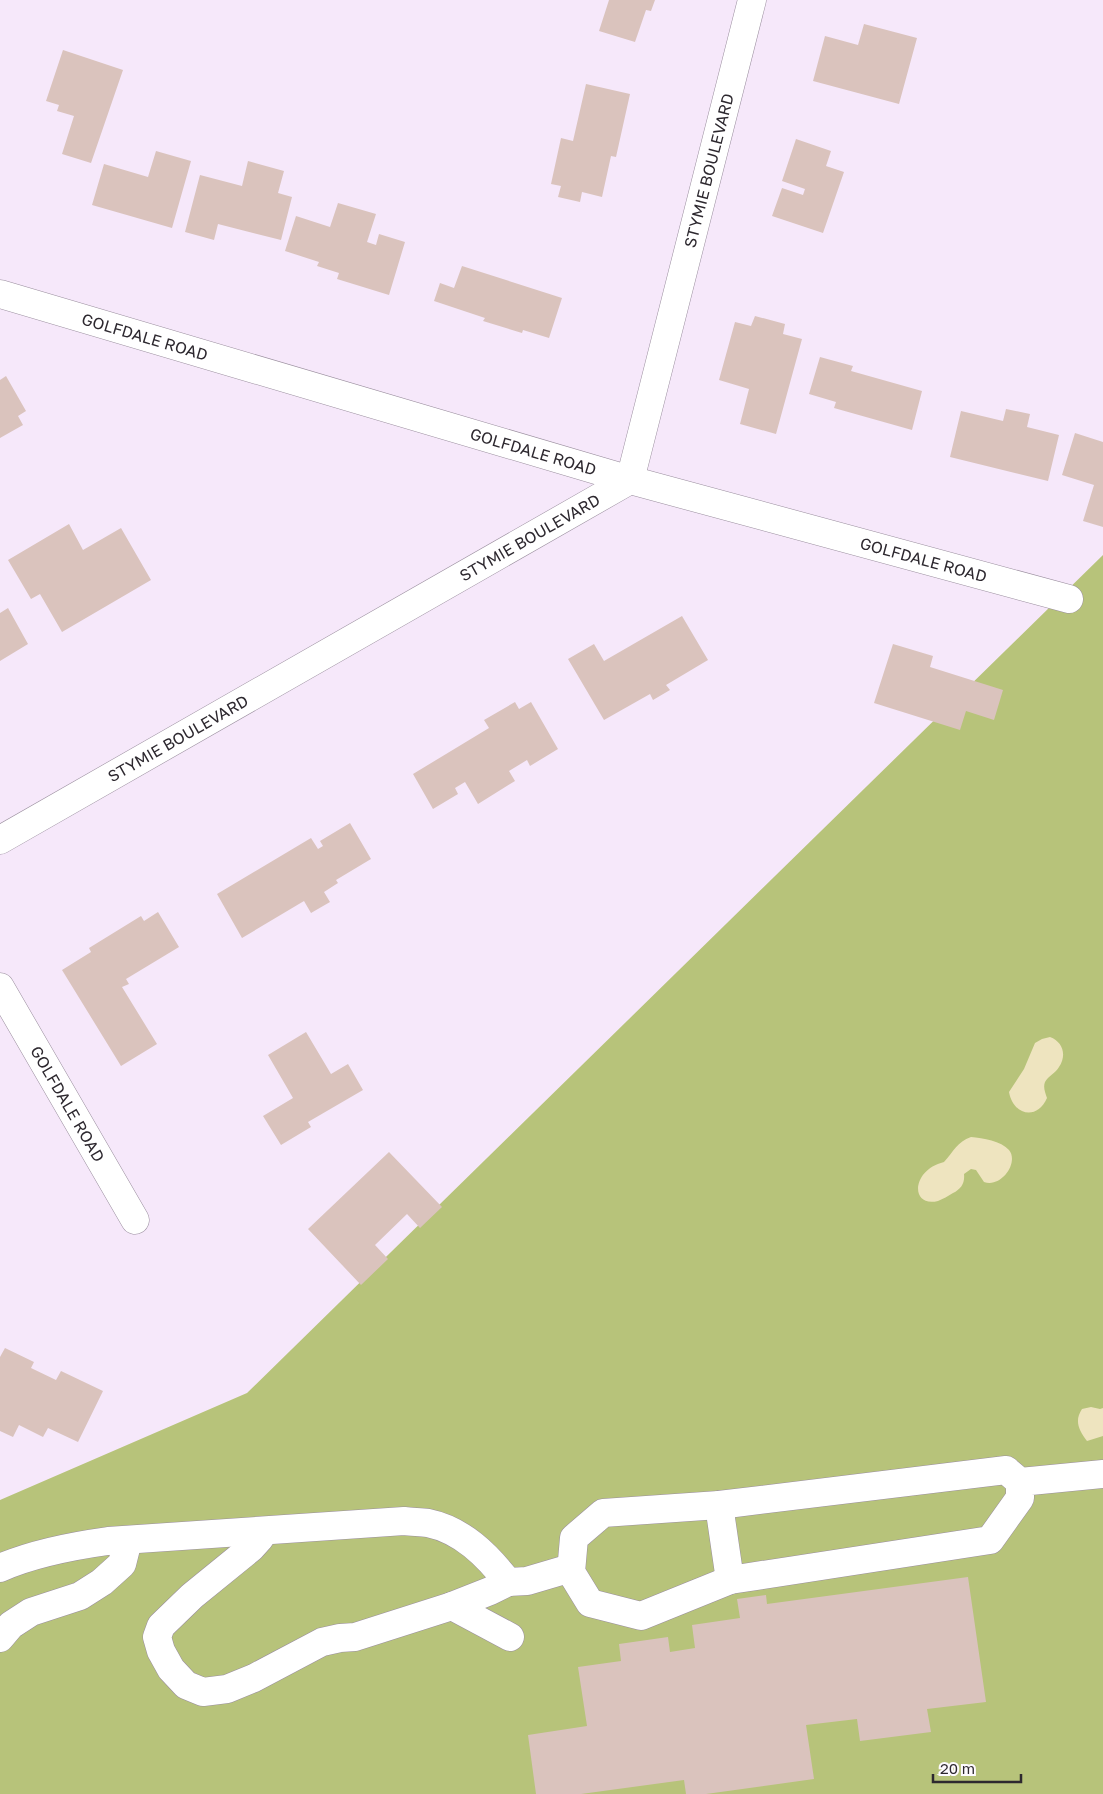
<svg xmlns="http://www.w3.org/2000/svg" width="1103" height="1794" font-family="'Golos Text',sans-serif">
<rect width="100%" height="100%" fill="#f6e8fa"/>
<path fill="#b7c37a" d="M 1103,555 L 1103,1794 L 0,1794 L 0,1500 L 247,1393 Z"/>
<path fill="#eee4bf" d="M 1050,1037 C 1063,1042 1067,1055 1059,1067 C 1056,1073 1048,1076 1045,1082 C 1043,1087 1045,1092 1047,1098 C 1037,1121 1013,1115 1009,1092 L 1024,1069 L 1035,1043 L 1042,1039 Z
M 971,1137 C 983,1138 1001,1141 1009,1150 C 1019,1162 1002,1188 984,1182 L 976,1170 L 971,1169 L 964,1174 C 965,1183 961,1189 953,1193 C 948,1196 943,1199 938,1201 C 910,1208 911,1170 944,1162 C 954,1151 957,1142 971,1137 Z
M 1091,1407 L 1100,1409 L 1103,1408 L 1103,1436 L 1087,1441 C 1079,1430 1074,1421 1082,1409 Z"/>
<path fill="#dac3bd" d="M 609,0 L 655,0 L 651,11 L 646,10 L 635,42 L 599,31 Z
M 864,24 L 917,38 L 899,104 L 813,81 L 825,36 L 858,45 Z
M 63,50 L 123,70 L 91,163 L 62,154 L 74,116 L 57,111 L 59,105 L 46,101 Z
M 586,84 L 630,94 L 616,157 L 611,156 L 602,197 L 582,192 L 580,202 L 558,197 L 561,186 L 551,184 L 561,138 L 573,141 Z
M 796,139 L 831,151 L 826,166 L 844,172 L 823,233 L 772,216 L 782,188 L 803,195 L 805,189 L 782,181 Z
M 156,151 L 191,161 L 172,228 L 92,205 L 104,164 L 148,177 Z
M 248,161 L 284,171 L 278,193 L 292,197 L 281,240 L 218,224 L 214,240 L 185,232 L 200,175 L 242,186 Z
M 338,203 L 376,214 L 367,242 L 376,245 L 379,234 L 405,242 L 389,295 L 337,279 L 339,273 L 317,266 L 319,262 L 285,251 L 296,216 L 330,227 Z
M 462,266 L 562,298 L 549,338 L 523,330 L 522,333 L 483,321 L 485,318 L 434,301 L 440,283 L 454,288 Z
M 755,316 L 785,324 L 783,334 L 802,339 L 776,434 L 740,424 L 749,389 L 719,380 L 735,322 L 751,326 Z
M 820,357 L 853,366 L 851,371 L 922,391 L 912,430 L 834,408 L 836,402 L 809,394 Z
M 6,376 L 26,411 L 18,416 L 23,425 L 0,438 L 0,380 Z
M 1006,409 L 1030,414 L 1027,427 L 1059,435 L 1048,481 L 950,457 L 961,411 L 1003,421 Z
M 1075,433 L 1103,442 L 1103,527 L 1083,521 L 1094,485 L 1062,475 Z
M 69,524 L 83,550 L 121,528 L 151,580 L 62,632 L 40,594 L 31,599 L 8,560 Z
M 8,608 L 28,644 L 0,661 L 0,613 Z
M 682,616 L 708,660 L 666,685 L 670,690 L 653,700 L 650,694 L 604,720 L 568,659 L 594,644 L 604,661 Z
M 893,644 L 933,656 L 930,667 L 1003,690 L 994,720 L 966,711 L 960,730 L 874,703 Z
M 515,702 L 519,709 L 531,702 L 558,749 L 530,766 L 527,760 L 509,771 L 515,781 L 478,804 L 465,782 L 455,788 L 458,794 L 433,809 L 413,774 L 489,728 L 484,720 Z
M 350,823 L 371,859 L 336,880 L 338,883 L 324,892 L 330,902 L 311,913 L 304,901 L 242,938 L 217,894 L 311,838 L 318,849 L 323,846 L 320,841 Z
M 158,912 L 179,947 L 126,979 L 129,984 L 122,987 L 157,1044 L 121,1066 L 62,970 L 91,952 L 89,948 L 141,916 L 144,921 Z
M 306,1032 L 331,1074 L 348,1064 L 363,1090 L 308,1122 L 311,1127 L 281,1145 L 263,1116 L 293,1098 L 268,1055 Z
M 389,1152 L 442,1207 L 420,1228 L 407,1214 L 375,1245 L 388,1259 L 361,1285 L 308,1229 Z
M 5,1348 L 34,1362 L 31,1368 L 56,1380 L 61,1371 L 103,1391 L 78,1442 L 48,1428 L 43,1437 L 19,1425 L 13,1437 L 0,1431 L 0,1357 Z
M 968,1577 L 986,1702 L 927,1709 L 931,1732 L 860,1741 L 857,1719 L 806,1725 L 814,1779 L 706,1794 L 686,1794 L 684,1780 L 581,1794 L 536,1794 L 528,1735 L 587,1726 L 578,1667 L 621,1661 L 619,1644 L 668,1637 L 670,1652 L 695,1648 L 692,1625 L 740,1618 L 737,1599 L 766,1595 L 767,1604 Z"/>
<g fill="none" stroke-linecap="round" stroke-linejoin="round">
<g stroke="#9a8e9e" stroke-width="29">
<g id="minor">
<path id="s1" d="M 0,294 L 630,480 L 1069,599"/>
<path id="s2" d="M 0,840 L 630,480 L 752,0"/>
<path id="s3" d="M 0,987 L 135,1220"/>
<path d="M 1020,1482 L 1020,1498 L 990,1540 L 730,1580 L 719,1505 L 1006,1470 L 1020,1482 L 1103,1474"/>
<path d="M 719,1505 L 603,1513 L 574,1538 L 571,1572 L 590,1603 L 641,1616 L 730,1580"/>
<path d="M 261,1531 L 260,1538 L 251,1548 L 192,1596 L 161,1626 L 157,1637 L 161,1651 L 171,1669 L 186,1685 L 203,1692 L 227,1689 L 254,1678 L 322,1642 L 340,1638 L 355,1637 L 452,1606"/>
<path d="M 0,1568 C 34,1553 72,1546 108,1541 L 404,1521 C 412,1522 420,1522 428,1523 C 462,1530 487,1555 508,1582 L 527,1581 L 571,1568"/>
<path d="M 508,1582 L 490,1591 L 452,1606 L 510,1637"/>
<path d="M 0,1638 L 11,1625 L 31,1612 L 80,1596 L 102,1582 L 122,1564 L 128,1540"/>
</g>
</g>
<use href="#minor" stroke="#fff" stroke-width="28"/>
</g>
<g text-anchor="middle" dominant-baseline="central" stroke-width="5" stroke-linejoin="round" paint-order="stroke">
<g font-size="16" fill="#2d282f" stroke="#fdfafe">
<text stroke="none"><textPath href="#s2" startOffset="1045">STYMIE BOULEVARD</textPath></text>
<text stroke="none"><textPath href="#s1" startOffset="151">GOLFDALE ROAD</textPath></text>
<text stroke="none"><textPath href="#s1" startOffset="556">GOLFDALE ROAD</textPath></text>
<text stroke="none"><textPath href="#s2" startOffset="610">STYMIE BOULEVARD</textPath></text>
<text stroke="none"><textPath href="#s1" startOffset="961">GOLFDALE ROAD</textPath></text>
<text stroke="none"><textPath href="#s2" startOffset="205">STYMIE BOULEVARD</textPath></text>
<text stroke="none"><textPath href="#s3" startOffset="135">GOLFDALE ROAD</textPath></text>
</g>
</g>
<path d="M933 1774v8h88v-8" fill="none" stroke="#2d282f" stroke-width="2.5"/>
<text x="940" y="1774" font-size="15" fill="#2d282f" stroke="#fdfafe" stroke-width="4" paint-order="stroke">20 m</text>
</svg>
